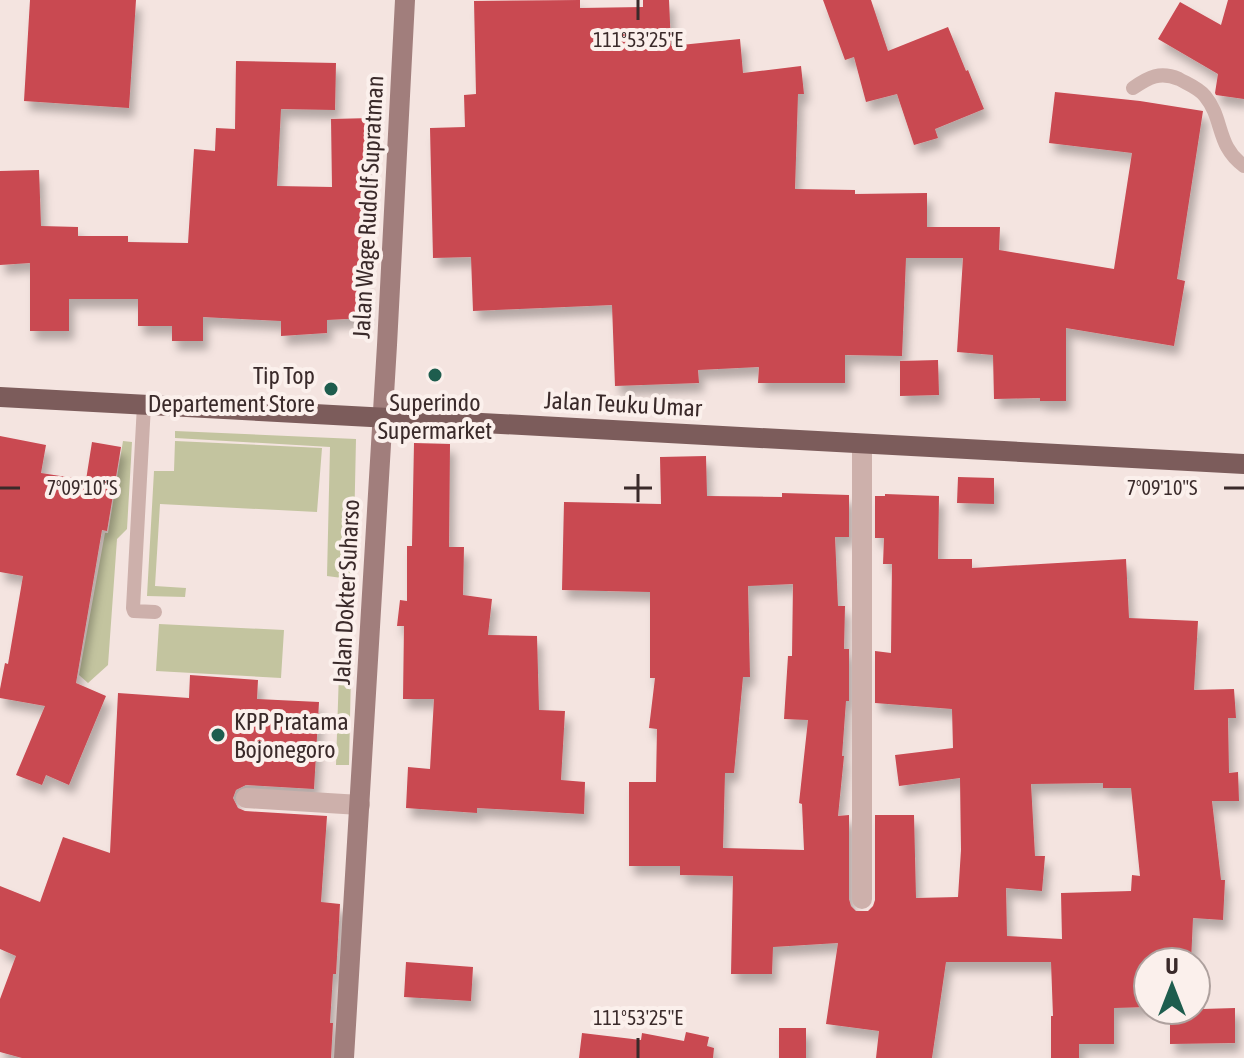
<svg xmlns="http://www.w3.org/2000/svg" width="1244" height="1058" font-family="'Asap Condensed',sans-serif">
<defs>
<filter id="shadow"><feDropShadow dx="5" dy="9" stdDeviation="4" flood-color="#0004"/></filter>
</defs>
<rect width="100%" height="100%" fill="#f4e4e0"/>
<path fill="#c3c49f" d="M 175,431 L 356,439 L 349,765 L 336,765 L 342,578 L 327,576 L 330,447 L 175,438 Z
M 123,441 L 132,442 L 127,529 L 117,539 L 108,665 L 88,683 L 79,675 L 105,533 L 108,533 Z
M 175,441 L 322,448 L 317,512 L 160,504 L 155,586 L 186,588 L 185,597 L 147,596 L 154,471 L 174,471 Z
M 159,624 L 284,630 L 281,678 L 156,671 Z"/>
<path fill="#c94851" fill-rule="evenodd" filter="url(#shadow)" d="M 30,0 L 136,0 L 129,108 L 24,101 Z
M 580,0 L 580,8 L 643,7 L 643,0 L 669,0 L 671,46 L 740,39 L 743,73 L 801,66 L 804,94 L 798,94 L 795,189 L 855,190 L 855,194 L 927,193 L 927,227 L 1000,227 L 999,250 L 1114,269 L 1132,153 L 1049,143 L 1055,92 L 1140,101 L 1203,111 L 1177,279 L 1185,281 L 1174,346 L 1066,328 L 1066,401 L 1040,401 L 1040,398 L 994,399 L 993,355 L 957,352 L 963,258 L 906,258 L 902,356 L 845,355 L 845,383 L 758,383 L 759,367 L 698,370 L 699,383 L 615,386 L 612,305 L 473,311 L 471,257 L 433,258 L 430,128 L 465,127 L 464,95 L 476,94 L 474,1 Z
M 823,0 L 871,0 L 888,51 L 948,27 L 966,71 L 968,70 L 984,109 L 935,129 L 938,138 L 914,145 L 897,94 L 866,102 L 854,57 L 845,60 Z
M 1228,0 L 1244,0 L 1244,99 L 1216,95 L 1215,93 L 1218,74 L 1158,39 L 1180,2 L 1221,25 Z
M 236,61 L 336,63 L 335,110 L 281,109 L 277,186 L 332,187 L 331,119 L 372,118 L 372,149 L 366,149 L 363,277 L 365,318 L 327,320 L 327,333 L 281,336 L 281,321 L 203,317 L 203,341 L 172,341 L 172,326 L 138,326 L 138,299 L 69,299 L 69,331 L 30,331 L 30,263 L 0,265 L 0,171 L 39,170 L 41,226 L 78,227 L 78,236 L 128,236 L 128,242 L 188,243 L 194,149 L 215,151 L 216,128 L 235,129 Z
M 938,360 L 939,395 L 900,396 L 900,361 Z
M 0,436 L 46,445 L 41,473 L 86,480 L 92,442 L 121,447 L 107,531 L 102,530 L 76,683 L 106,696 L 69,785 L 46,775 L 42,785 L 16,775 L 45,706 L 0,698 L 0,689 L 5,663 L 8,664 L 23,576 L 0,572 Z
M 414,443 L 450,444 L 449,547 L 464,547 L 463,595 L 492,599 L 488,635 L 537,636 L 539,710 L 565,711 L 561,780 L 585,782 L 584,814 L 477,808 L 477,813 L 406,808 L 408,767 L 430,769 L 434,699 L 403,699 L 404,626 L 397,626 L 400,600 L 407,601 L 407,546 L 412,546 Z
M 706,456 L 707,496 L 782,497 L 782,493 L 849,495 L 849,537 L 835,537 L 838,606 L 845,606 L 844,649 L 849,649 L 849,701 L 846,701 L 842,756 L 844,756 L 838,816 L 849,815 L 849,899 L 851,906 L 856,911 L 868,911 L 873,906 L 875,900 L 875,815 L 914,815 L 916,898 L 958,897 L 961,850 L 960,778 L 899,786 L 895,755 L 953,748 L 952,709 L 875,703 L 875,651 L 891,653 L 892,564 L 883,564 L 884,538 L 875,538 L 875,496 L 885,496 L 885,494 L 939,496 L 938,559 L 972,559 L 972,568 L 1126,559 L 1129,618 L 1198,621 L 1194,690 L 1234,689 L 1236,718 L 1228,718 L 1229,773 L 1238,772 L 1239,801 L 1212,801 L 1221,880 L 1225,880 L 1223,920 L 1193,918 L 1191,962 L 1148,962 L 1148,1007 L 1114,1008 L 1114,1044 L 1079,1044 L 1079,1058 L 1051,1058 L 1051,1016 L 1053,1016 L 1051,962 L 946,962 L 932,1058 L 876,1058 L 879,1031 L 826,1024 L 838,943 L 773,947 L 772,974 L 731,974 L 733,876 L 680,875 L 680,866 L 629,866 L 629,782 L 656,782 L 657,729 L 649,728 L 655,678 L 650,678 L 650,592 L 562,590 L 564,502 L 661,504 L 660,457 ZM 793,584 L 792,656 L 788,656 L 784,719 L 808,720 L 799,803 L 802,804 L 804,850 L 723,848 L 725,773 L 734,773 L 743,677 L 750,677 L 748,586 ZM 1103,783 L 1103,788 L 1131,788 L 1140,876 L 1132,875 L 1131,891 L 1061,893 L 1062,939 L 1007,936 L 1006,888 L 1042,891 L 1045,856 L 1035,856 L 1031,784 Z
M 958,477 L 994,478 L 994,504 L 957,503 Z
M 190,675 L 258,680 L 257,699 L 319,702 L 314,789 L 246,785 L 236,790 L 233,798 L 238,808 L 245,811 L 327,816 L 321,902 L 340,904 L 336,974 L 333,974 L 330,1023 L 333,1023 L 331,1058 L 22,1058 L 0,1052 L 0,999 L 16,956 L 0,949 L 0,886 L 40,902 L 63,837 L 110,853 L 118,693 L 189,698 Z
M 406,962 L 473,967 L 471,1001 L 404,997 Z
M 1235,1008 L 1235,1043 L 1170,1044 L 1170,1010 Z
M 779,1028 L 806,1028 L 806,1058 L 779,1058 Z
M 686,1032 L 709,1037 L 707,1046 L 714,1048 L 713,1058 L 579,1058 L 582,1033 L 641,1040 L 642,1033 L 684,1041 Z"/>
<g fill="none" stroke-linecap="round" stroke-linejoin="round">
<path stroke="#cdb0ab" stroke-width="14" d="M 1133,88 C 1149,77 1160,71 1179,79 C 1188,84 1199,88 1205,96 C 1224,119 1216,146 1244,166
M 144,405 L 133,608 L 134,611 L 155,612"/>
<path stroke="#cdb0ab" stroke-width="20" d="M 246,798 L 360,805
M 862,899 L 862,444"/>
<path stroke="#a17e7c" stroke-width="20" d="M 344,1058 L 387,345 L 405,0"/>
<path stroke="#7c5c5b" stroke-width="20" d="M 0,397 L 1244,464"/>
</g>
<path fill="none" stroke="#3a2a2a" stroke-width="3" d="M 638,0 L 638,20M 638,474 L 638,502M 0,488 L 20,488M 624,488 L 652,488M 1224,488 L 1244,488M 638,1038 L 638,1058"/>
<g fill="#1e5d4e" stroke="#fbf0ec" stroke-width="3">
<circle cx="435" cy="375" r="8"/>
<circle cx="331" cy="389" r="8"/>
<circle cx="218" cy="735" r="8"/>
</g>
<g text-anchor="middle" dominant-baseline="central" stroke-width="8" stroke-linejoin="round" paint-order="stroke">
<g font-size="24" fill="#3a2a2a" stroke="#fbf0ec">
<text transform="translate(368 207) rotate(-87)">Jalan Wage Rudolf Supratman</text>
<text transform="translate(623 404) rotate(3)">Jalan Teuku Umar</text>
<text transform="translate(346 592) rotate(-87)">Jalan Dokter Suharso</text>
</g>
<g font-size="24" fill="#3a2a2a" stroke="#fbf0ec" text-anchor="end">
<text x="315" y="375">Tip Top<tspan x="315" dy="28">Departement Store</tspan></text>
<text x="435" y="402" text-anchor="middle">Superindo<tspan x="435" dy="28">Supermarket</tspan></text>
<text x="234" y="721" text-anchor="start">KPP Pratama<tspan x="234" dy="28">Bojonegoro</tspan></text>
</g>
</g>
<g font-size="20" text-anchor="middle" fill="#3a2a2a" stroke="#fbf0ec" stroke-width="8" stroke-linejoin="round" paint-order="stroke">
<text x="638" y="47">111°53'25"E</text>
<text x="82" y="495">7°09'10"S</text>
<text x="1162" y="495">7°09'10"S</text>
<text x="638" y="1025">111°53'25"E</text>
</g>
<g transform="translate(1172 986)"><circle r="38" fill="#fbf0ec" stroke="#aea19e" stroke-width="2"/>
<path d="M0-6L14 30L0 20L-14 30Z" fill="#1e5d4e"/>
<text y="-12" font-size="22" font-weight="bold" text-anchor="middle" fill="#3a2a2a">U</text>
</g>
</svg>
